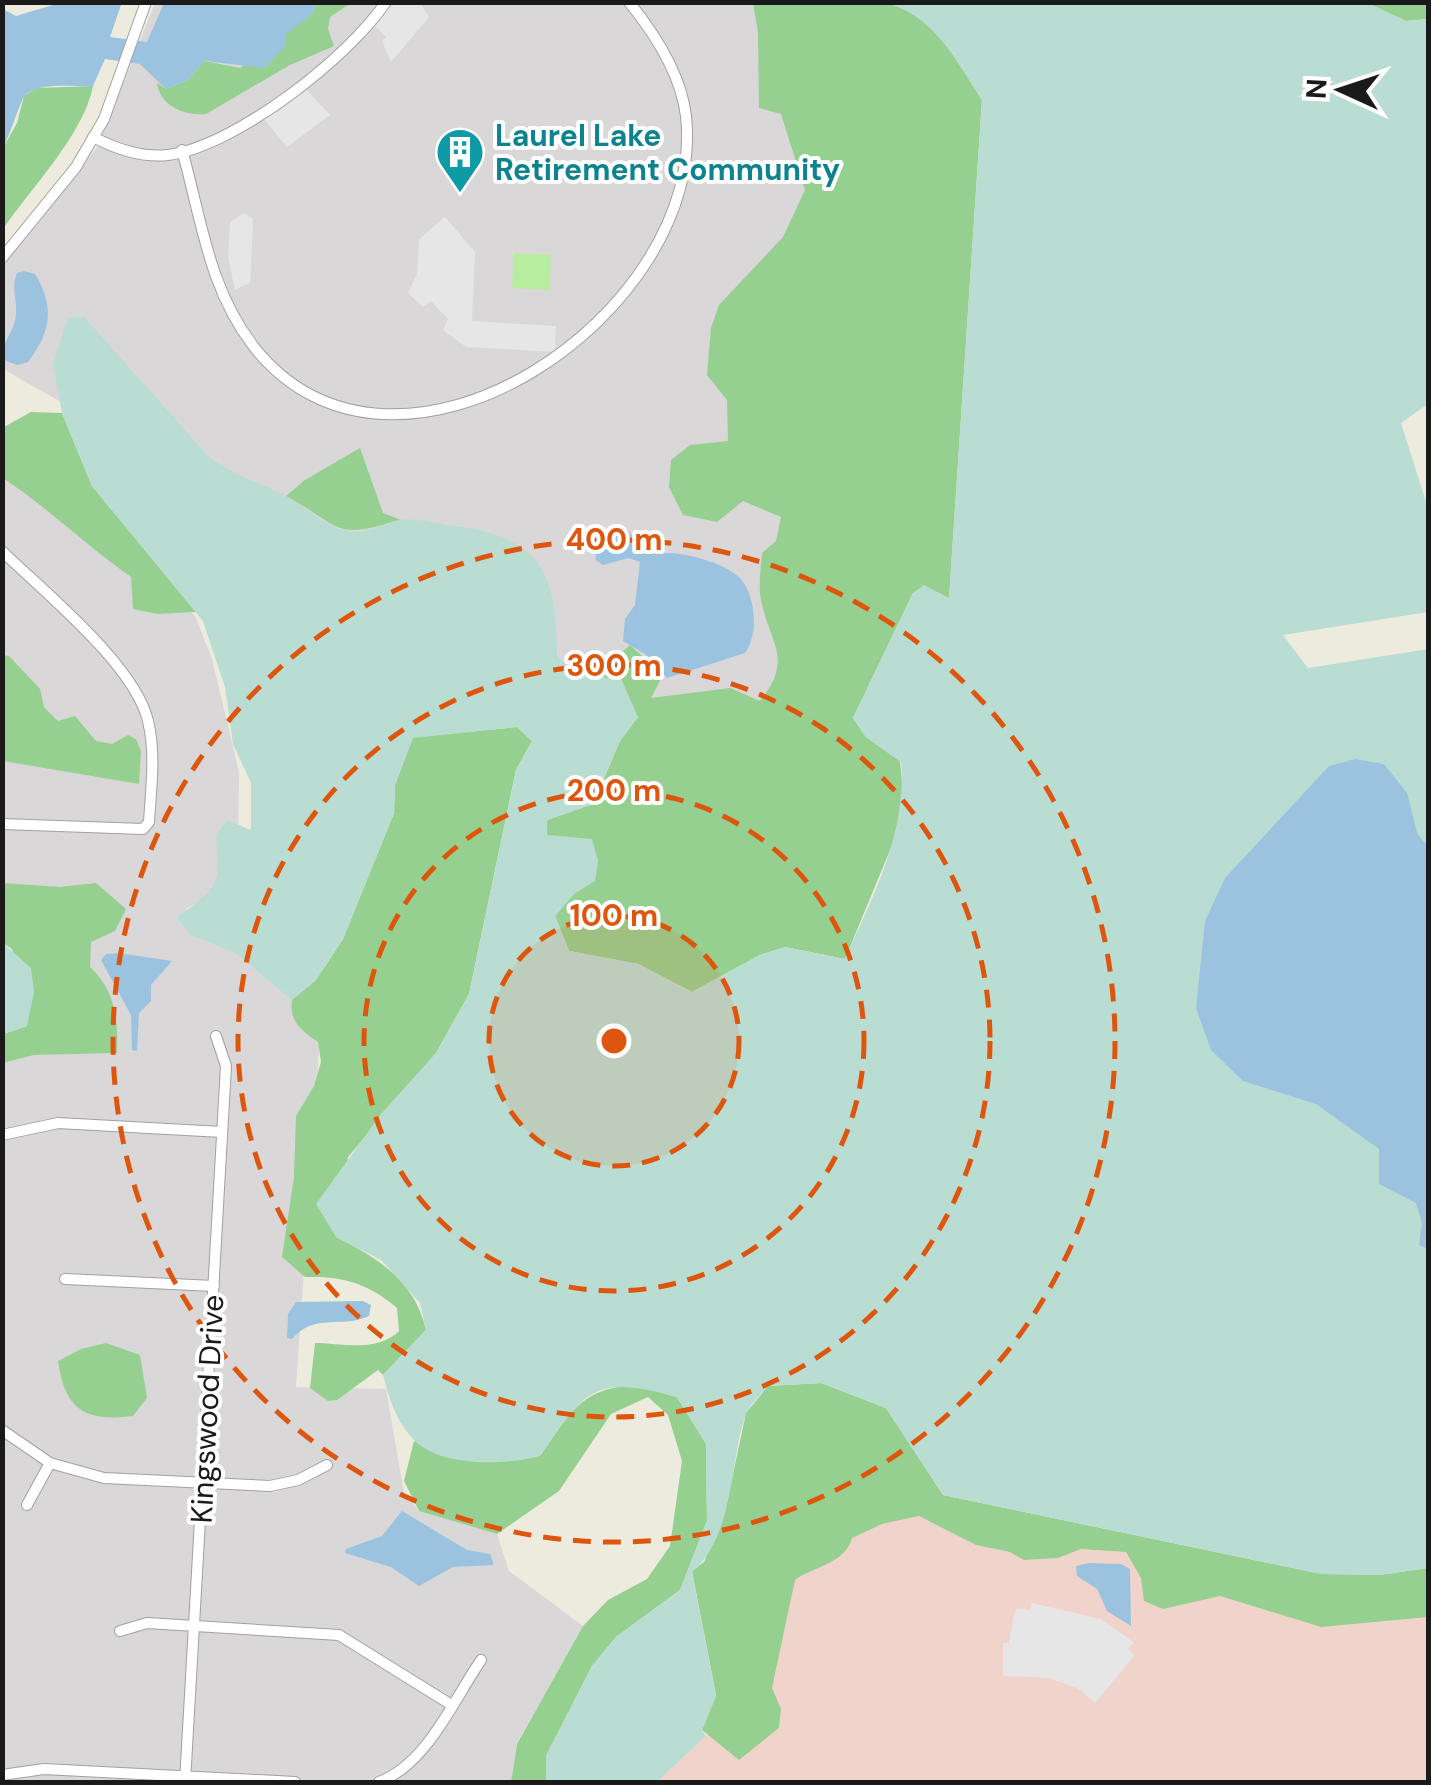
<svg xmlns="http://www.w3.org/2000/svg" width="1431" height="1785" font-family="'DM Sans',sans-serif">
<rect width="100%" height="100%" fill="#edebde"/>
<path fill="#d9d7d7" d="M 155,3 L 786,3 L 858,509 L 727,780 L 3,369 L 3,263 L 98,146 Z
M 2,439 L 195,616 L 212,659 L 239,772 L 238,863 L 218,892 L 185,909 L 328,918 L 296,1387 L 386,1389 L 404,1493 L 419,1511 L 497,1534 L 509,1571 L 583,1626 L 517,1743 L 511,1782 L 3,1782 L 3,1063 L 34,1055 L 116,1053 L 3,892 Z"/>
<path fill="#f0d4cb" d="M 943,1495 L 1256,1562 L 1380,1575 L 1428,1568 L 1428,1782 L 657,1782 L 729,1714 L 748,1564 Z"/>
<path fill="#b6ed9f" d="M 514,253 L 551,255 L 549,290 L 512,288 Z"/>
<path fill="#96d090" d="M 883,2 C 932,11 957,61 982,100 L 949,599 L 913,593 L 853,718 L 866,737 L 900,761 L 904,800 L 895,838 L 845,959 L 785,947 L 760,955 L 692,992 L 638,964 L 569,951 L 555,916 L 574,893 L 594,881 L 547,836 L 547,820 L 593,804 L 620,741 L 638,717 L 605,679 L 570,666 L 576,658 L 612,661 L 630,645 L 663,675 L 651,698 L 730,688 L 760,701 C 796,657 767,641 760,594 C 759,581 761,566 762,553 L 776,541 L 781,517 L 743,501 L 717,522 L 683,515 L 669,487 L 671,460 L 690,445 L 728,441 L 727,400 L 707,375 L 711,328 L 719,305 L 783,237 L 805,190 L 781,114 L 759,108 L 758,32 L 753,3 Z
M 315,3 L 351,3 L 330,17 L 328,29 L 334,46 L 288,66 L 206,114 C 184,116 160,106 157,83 L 166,89 L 188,80 L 204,61 L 240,68 L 314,12 Z
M 1366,3 L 1428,3 L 1428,19 L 1406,21 Z
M 93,86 C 84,134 31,188 3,229 L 3,148 L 17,123 L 24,96 L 36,88 Z
M 31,412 L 62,413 L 92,486 L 196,612 L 158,614 L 133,609 L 131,577 C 87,546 48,508 3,478 L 2,428 Z
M 360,448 L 383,513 L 401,520 C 331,540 344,528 286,496 L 305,480 Z
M 3,655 L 9,656 L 40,689 L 44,707 L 58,721 L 75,716 L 96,741 L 112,744 L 128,735 L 136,739 L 141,751 L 139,784 L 3,761 Z
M 517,727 L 532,741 L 516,770 L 469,994 L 436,1053 L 348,1157 L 336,1237 C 378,1258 415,1281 426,1330 L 383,1375 L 378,1370 L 337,1400 L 328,1401 L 310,1388 L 315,1343 C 341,1343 377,1353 399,1331 L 397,1308 C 368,1283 343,1276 305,1277 L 282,1257 L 294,1177 L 296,1116 L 314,1086 L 321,1062 L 318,1042 C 302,1031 289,1022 292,1000 L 316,980 L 343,939 L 394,813 L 395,785 L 413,737 Z
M 3,883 L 60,887 L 96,883 L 126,909 L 115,931 L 91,942 L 90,967 C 116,991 118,1020 117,1053 L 34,1055 L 3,1063 L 3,1034 L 27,1026 L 12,949 L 3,943 Z
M 106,1343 L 140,1355 L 147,1398 L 133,1416 C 85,1422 65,1410 58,1361 L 81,1349 Z
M 821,1383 L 886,1408 L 943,1495 L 1321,1574 L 1380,1575 L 1428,1568 L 1428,1617 L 1321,1627 L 1220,1596 L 1163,1609 L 1144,1601 L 1141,1578 L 1126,1552 L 1081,1549 L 1058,1558 L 1024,1560 L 1010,1552 L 976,1545 L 919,1516 L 882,1524 L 852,1538 C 845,1564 814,1566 795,1580 L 772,1688 L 781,1709 L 779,1728 L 739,1760 L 702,1730 L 716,1695 L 692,1571 L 704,1562 L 725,1512 L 746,1413 L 768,1386 Z
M 633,1385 L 677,1397 L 706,1444 L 707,1521 L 680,1590 L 616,1637 L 592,1666 L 546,1756 L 546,1782 L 511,1782 L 517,1744 L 583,1626 L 608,1600 L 647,1579 L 670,1546 L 682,1461 L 668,1415 L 648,1397 L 611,1414 L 559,1491 L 497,1534 L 419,1511 L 404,1481 L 414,1441 L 439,1452 L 540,1456 C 569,1415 579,1389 633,1385 Z"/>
<path fill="#baddd3" d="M 1366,2 L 1406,21 L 1428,19 L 1428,404 L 1401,423 L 1428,508 L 1428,612 L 1283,635 L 1308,668 L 1428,649 L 1428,1568 L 1380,1575 L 1321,1574 L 943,1495 L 886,1408 L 821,1383 L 768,1386 C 760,1396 748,1406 745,1417 C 729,1466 734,1536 692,1572 L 716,1696 L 702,1730 L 706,1736 L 657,1782 L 546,1782 L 546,1756 L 592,1666 L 616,1637 L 680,1590 L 707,1521 L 706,1444 L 677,1397 C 594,1374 585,1390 540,1456 C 506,1465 440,1468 413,1439 C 396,1421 389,1398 383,1375 L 426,1330 L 420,1303 L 381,1260 L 336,1237 L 316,1204 L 381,1114 L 436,1053 L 469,994 L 516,770 L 532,741 L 517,727 L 413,738 L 395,785 L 394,813 L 343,939 L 316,980 L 292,1000 L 237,954 L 190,934 L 177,918 C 218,886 221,888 216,835 L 227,820 L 251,830 L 251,783 L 233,744 L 225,687 L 203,621 L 92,486 L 62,413 L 53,364 L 68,318 L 84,317 L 209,457 C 235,476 256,481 283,495 C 308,507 326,531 357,532 C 372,532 386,521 401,520 C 417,518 438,524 454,526 C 541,536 557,574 557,656 C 572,671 600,679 621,679 L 638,717 L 620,741 L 593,804 L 547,820 L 547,835 L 592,839 L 598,861 L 595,881 L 574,894 L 555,916 L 569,951 L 638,964 L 692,992 L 760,955 L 785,947 L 845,959 C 873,896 907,833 901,762 L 866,737 L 853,718 L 913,593 L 924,585 L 949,598 L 982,100 C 957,62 932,11 883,3 Z
M 3,943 L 31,968 L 34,992 L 27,1026 L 3,1034 Z"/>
<path fill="#e6e6e6" d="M 392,3 L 420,3 L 429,17 L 391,62 L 382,41 L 386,37 L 375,26 Z
M 306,89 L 330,115 L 287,147 L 263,118 Z
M 244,213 L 253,219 L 251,269 L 250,283 L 235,290 L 228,257 L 230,222 Z
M 445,217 L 475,252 L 472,321 L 556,326 L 555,352 L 466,347 L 443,330 L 448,319 L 431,301 L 423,307 L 408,293 L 417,274 L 419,239 Z
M 1032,1603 L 1100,1619 L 1134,1642 L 1128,1649 L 1135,1655 L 1095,1703 L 1079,1689 L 1049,1678 L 1003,1676 L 1003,1643 L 1009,1643 L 1014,1614 L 1017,1608 L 1030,1610 Z"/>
<path fill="#9bc3df" d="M 164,3 L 315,3 L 314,12 L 285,35 L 285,46 L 265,68 L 204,61 L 188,80 L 166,89 L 140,64 L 105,59 L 93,86 C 76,87 35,81 24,97 C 18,107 11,133 3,148 L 3,9 L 16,16 L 53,5 L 121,5 L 110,37 L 147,42 Z
M 24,271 L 35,274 C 55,307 51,332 28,362 L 17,365 L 4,360 C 0,342 16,331 16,313 C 17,298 11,288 17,273 Z
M 628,530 L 635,540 L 646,539 L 656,554 C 677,549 723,562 739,577 C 756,594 759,635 745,653 L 667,678 L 645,654 L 623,641 L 625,619 L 635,605 L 640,562 L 629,558 L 603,565 L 596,560 L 595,551 L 610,544 L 615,531 Z
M 1355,759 L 1384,764 L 1407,793 L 1417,833 L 1428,847 L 1428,1249 L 1419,1245 L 1422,1223 L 1416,1203 L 1379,1184 L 1379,1149 L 1316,1104 L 1243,1081 L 1211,1050 L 1196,1008 L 1205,921 L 1225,878 L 1329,766 Z
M 118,953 L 172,961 L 151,985 L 151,1001 L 139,1013 L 137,1051 L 132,1050 L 131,1015 L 101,960 L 106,954 Z
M 363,1301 L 371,1305 L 369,1316 C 342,1329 315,1312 292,1339 L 287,1338 L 288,1314 L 296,1302 Z
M 402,1511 L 467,1550 L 490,1554 L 494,1565 L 453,1567 L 419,1586 L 391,1567 L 345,1553 L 346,1549 L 382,1536 Z
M 1089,1563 L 1121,1564 L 1130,1569 L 1131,1626 L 1107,1611 L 1097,1589 L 1077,1576 L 1076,1566 Z"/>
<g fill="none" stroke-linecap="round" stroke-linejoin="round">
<g stroke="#a1a1a1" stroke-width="12">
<path id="minor" d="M 93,137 C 116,149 142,158 168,155 C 236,146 348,58 386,2
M 182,150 C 202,221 208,287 254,347 C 396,526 708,313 686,116 C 681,74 655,34 629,2
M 2,258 L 76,167 L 104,119 L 146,2
M 2,551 C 44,592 135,665 148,721 C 156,753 151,789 149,822 L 143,829 L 2,824
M 2,1135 L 58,1123 L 222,1132
M 65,1279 L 214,1286
M 2,1430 L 50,1463 L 104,1478 L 270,1486 L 298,1480 L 327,1465
M 27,1505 L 50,1463
M 120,1631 L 147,1623 L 339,1635 L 450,1704
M 2,1775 L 44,1769 L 295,1782
M 185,1782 L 226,1066 L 216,1036
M 379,1782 C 427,1764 453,1701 481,1660"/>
</g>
<use href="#minor" stroke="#fff" stroke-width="10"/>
</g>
<circle cx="614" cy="1041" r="125" fill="#de560d" fill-opacity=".12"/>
<g fill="none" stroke="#de560d" stroke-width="5" stroke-dasharray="18 12">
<circle cx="614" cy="1041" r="125"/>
<circle cx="614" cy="1041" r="250"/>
<circle cx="614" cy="1041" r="376"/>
<circle cx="614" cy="1041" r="501"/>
</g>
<defs>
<g id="building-pin" transform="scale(2.5)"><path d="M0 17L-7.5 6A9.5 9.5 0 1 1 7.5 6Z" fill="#0f9aa8" stroke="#fff"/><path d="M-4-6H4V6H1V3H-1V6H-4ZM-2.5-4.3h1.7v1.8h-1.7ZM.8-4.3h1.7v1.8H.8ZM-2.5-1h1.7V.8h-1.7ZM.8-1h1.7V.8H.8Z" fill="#fff"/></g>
</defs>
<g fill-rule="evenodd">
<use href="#building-pin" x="460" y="152"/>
</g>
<g text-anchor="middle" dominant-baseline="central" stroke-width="8" stroke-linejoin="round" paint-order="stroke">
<g font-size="30" font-weight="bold" fill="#0d838f" stroke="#fff" text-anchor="start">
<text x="495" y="135">Laurel Lake<tspan x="495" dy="34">Retirement Community</tspan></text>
</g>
<g font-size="30" fill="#1a1a1a" stroke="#fff">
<text transform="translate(207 1409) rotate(-87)">Kingswood Drive</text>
</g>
</g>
<circle cx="614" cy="1041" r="15" fill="#de560d" stroke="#fff" stroke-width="5"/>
<g font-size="30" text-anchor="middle" font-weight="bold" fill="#de560d" stroke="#fff" stroke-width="8" stroke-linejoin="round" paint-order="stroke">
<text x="614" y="550">400 m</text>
<text x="614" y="676">300 m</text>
<text x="614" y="801">200 m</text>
<text x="614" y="926">100 m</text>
</g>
<rect width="1431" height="1785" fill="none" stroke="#1a1a1a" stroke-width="10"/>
<g transform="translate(1341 90) rotate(273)" stroke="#ffffff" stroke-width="8" paint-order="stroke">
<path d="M0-8L18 38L0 25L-18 38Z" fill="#1a1a1a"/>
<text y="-15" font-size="28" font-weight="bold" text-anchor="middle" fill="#1a1a1a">N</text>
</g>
</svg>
